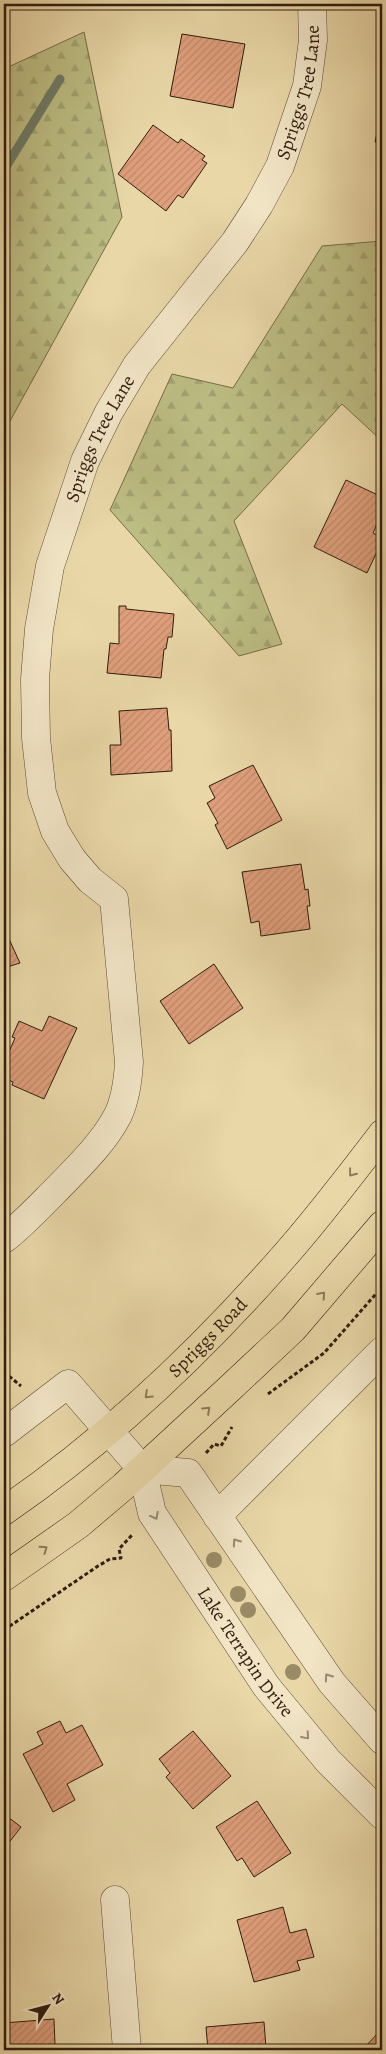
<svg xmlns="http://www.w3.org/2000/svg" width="386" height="2054" font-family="Alegreya,serif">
<defs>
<pattern id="forest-firs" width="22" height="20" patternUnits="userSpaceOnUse" patternTransform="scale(1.25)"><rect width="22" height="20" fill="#bcbd83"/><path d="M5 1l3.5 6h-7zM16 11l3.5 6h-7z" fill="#a2a270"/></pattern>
<pattern id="building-hatch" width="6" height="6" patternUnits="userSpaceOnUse" patternTransform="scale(1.25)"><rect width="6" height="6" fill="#e09f7c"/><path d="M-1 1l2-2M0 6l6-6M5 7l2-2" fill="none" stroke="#c0886a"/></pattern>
</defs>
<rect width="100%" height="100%" fill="#e9d7a7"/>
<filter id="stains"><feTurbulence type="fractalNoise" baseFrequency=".004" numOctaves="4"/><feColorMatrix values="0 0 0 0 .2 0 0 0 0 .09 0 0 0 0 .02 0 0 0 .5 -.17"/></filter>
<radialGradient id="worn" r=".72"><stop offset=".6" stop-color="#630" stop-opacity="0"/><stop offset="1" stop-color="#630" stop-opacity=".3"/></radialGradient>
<path fill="url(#forest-firs)" stroke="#766c48" d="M 84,32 L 122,217 L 4,432 L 4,69 Z
M 382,241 L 382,441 L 342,404 L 234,521 L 282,644 L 239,656 L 110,510 L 172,374 L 233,388 L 322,246 Z"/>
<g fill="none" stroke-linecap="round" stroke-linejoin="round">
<path stroke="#6e7b67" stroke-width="9" d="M 4,170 L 60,79"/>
</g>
<path fill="url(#building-hatch)" stroke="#2f1c0e" d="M 182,34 L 245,44 L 233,108 L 170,96 Z
M 381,75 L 382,75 L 382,103 L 378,103 Z
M 382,108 L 382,143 L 375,142 Z
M 153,125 L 178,143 L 181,139 L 205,156 L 202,160 L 207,163 L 183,198 L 178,195 L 166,211 L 118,174 Z
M 346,480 L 382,497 L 382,513 L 373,533 L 382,538 L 382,541 L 367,573 L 314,547 Z
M 119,606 L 126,606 L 126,609 L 174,614 L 172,637 L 168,637 L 166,649 L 164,649 L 161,678 L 107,673 L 110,643 L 119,644 Z
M 167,708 L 169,730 L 171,730 L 172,771 L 111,775 L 110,745 L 121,745 L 119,711 Z
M 253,765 L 282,820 L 227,849 L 215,825 L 218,823 L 207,803 L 215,798 L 209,786 Z
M 301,864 L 305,890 L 308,889 L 310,906 L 307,906 L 310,929 L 261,936 L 259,921 L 251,923 L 242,872 Z
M 4,928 L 20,963 L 4,968 Z
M 214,964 L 243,1008 L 189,1044 L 160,1001 Z
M 49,1016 L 77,1028 L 44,1099 L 12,1085 L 13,1082 L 4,1078 L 4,1063 L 15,1038 L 12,1037 L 19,1021 L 42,1031 Z
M 60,1721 L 66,1733 L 82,1725 L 103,1765 L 67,1784 L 75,1800 L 53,1812 L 23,1754 L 43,1744 L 37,1732 Z
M 193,1731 L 231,1776 L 193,1809 L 166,1777 L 170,1773 L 159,1759 Z
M 257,1801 L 291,1853 L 254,1877 L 242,1858 L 237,1861 L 216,1827 Z
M 4,1814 L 21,1827 L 4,1849 Z
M 283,1907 L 290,1933 L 306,1929 L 314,1957 L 297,1961 L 300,1970 L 254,1982 L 237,1920 Z
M 4,1927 L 8,1927 L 9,1986 L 4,1986 Z
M 54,2019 L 55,2045 L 43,2046 L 44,2050 L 4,2050 L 4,2023 Z
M 264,2022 L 266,2048 L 255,2050 L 208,2050 L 206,2027 Z
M 382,2029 L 382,2050 L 362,2050 Z"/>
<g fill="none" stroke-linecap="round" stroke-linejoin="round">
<g stroke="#5e4b34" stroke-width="29">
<g id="minor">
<path id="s1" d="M 4,1239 C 22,1225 38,1208 54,1192 C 77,1168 103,1144 118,1115 C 126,1098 128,1080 129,1062 L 114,899 L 90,880 L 72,859 L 55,831 L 42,793 L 36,738 L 35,679 L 39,629 L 50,566 L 85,461 L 109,412 L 137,365 L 235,242 L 259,205 L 280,166 L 307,86 L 313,40 L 312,4"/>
<path id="s2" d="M 4,1433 L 68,1384 L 142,1469 L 152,1513 L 266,1686 L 328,1761 L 382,1815"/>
<path d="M 142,1469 L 188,1473 L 332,1683 L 382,1740"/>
<path d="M 217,1516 L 382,1351"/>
<path d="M 115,1900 L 127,2050"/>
</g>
</g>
<g stroke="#2f1c0e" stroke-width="29">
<g id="major">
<path id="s3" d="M 4,1511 C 106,1441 198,1354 279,1262 C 316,1221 349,1177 382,1134"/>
<path d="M 4,1577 L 78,1525 L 124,1486 L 229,1389 L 293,1329 L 382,1225"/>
</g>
</g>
<path stroke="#2f1c0e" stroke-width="3" stroke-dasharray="4 2.5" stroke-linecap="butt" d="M 4,1372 L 21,1386
M 268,1394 L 324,1353 L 382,1287
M 206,1453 L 214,1444 L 221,1446 L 232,1427
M 4,1630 L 98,1566 L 110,1559 L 121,1558 L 119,1549 L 133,1534"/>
<use href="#minor" stroke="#f1e5c6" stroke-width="28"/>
<use href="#major" stroke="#e9d7a7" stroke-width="28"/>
</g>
<g fill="#9a8b66">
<circle cx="214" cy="1560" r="8"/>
<circle cx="238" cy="1594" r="8"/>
<circle cx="248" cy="1610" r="8"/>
<circle cx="293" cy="1672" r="8"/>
</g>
<defs><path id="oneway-chevron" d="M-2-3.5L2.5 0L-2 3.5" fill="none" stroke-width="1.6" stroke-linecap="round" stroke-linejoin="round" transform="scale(1.25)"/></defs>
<g stroke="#8c7a5a">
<use href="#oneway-chevron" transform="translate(352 1173) rotate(128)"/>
<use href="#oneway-chevron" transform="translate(322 1295) rotate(-49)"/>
<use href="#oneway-chevron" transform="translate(148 1395) rotate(137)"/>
<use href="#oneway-chevron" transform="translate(207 1410) rotate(-43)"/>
<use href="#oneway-chevron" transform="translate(44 1549) rotate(-35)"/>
</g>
<g stroke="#9a8b73">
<use href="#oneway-chevron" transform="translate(155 1516) rotate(62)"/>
<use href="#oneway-chevron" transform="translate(236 1542) rotate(-125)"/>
<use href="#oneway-chevron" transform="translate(328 1677) rotate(-125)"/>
<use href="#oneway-chevron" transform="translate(306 1736) rotate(49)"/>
</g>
<g text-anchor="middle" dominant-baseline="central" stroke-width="5" stroke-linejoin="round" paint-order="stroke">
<g font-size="19" fill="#2f1c0e" stroke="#f1e5c6">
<text stroke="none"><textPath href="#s1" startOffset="1289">Spriggs Tree Lane</textPath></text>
<text stroke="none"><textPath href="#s1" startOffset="884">Spriggs Tree Lane</textPath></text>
<text stroke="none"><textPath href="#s3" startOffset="268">Spriggs Road</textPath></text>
<text stroke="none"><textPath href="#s2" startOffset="406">Lake Terrapin Drive</textPath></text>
</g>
</g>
<rect width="386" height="2054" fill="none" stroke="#e9d7a7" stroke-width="20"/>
<rect x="5" y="5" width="376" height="2044" fill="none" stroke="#2f1c0e" stroke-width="2.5"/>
<rect x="10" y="10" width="366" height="2034" fill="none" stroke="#2f1c0e"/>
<g transform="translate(48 2006) rotate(54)" stroke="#f1e5c6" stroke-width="4" paint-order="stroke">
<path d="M0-4L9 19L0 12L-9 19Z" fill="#2f1c0e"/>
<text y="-8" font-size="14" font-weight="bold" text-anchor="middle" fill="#2f1c0e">N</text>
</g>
<rect width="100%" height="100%" filter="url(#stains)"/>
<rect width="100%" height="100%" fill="url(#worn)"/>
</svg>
